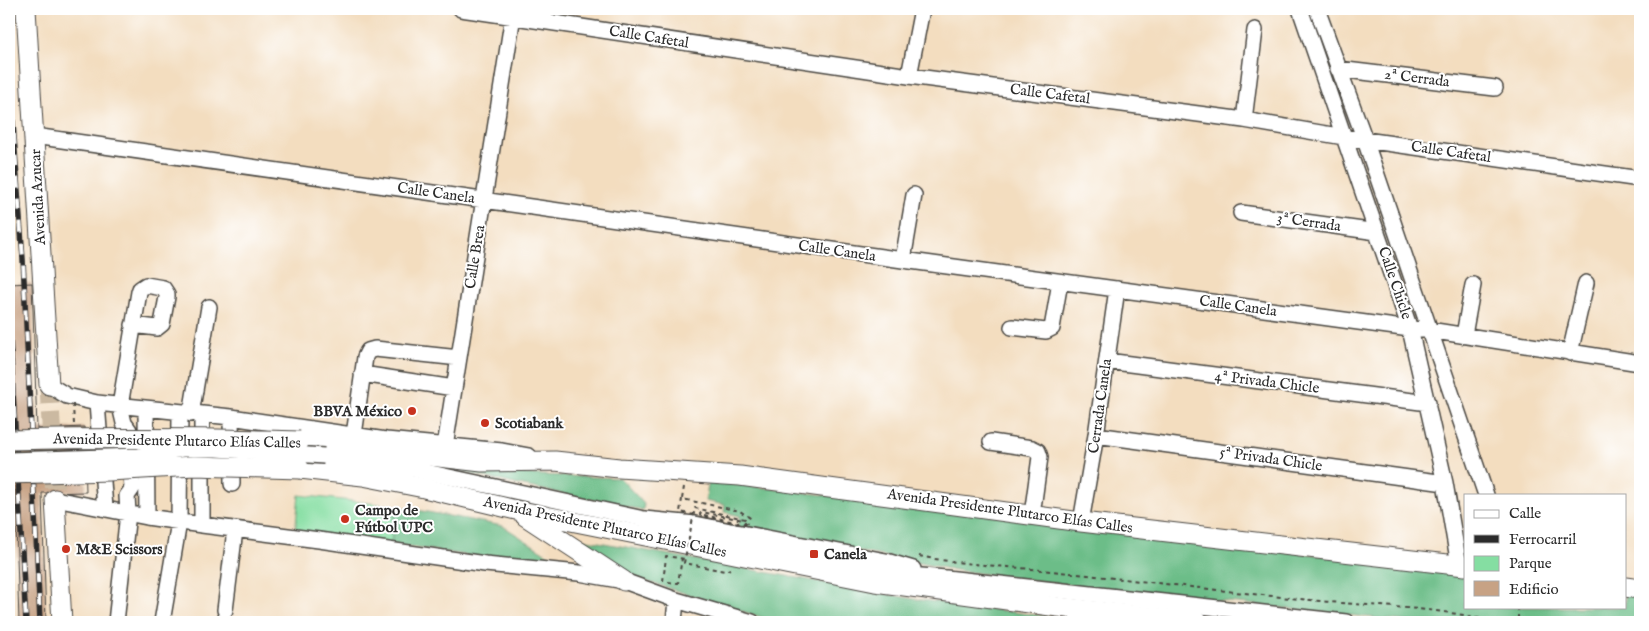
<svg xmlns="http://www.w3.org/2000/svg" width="1649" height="631" font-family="'IM FELL English',serif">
<rect width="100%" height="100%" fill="#fff"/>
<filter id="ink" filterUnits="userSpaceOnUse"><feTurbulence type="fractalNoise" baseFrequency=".02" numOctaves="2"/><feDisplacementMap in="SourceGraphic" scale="10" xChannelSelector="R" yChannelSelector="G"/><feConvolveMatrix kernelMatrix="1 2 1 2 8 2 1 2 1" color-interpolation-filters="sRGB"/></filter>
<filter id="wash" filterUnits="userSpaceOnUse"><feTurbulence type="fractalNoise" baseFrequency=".0096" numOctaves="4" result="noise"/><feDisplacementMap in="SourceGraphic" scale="20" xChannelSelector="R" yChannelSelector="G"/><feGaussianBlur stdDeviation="1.12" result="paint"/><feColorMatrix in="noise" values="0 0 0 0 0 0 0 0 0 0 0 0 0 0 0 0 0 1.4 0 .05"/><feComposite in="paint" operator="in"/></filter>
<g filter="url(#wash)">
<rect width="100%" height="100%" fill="#f3ddbf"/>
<path fill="#85dea2" stroke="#588466" d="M 299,495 L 395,506 L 391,544 L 295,533 Z"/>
<path fill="#6cbd88" stroke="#4c745a" d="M 437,466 L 538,475 L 620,478 L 644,504 L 643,510 L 519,485 Z
M 709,481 L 1465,573 L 1465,607 L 1625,607 L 1625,593 L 1640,595 L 1640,622 L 1413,622 L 1080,586 L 955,570 L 738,528 L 740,516 L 724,512 L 725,505 L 705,501 Z
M 395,506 L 503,526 L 573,571 L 391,544 Z
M 576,538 L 914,599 L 1066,619 L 1071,622 L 777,622 L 636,578 Z"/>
<g id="blocks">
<path fill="#c7a284" d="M 32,283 L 37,429 L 84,427 L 85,444 L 128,443 L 129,456 L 85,456 L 86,492 L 42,493 L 46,622 L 19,622 L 15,490 L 9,491 L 9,284 Z"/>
</g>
</g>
<g filter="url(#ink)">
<use href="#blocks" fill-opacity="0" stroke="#494641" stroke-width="1"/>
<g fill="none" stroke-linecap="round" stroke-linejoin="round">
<path stroke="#cbb9a1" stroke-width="19" stroke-dasharray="19 9" stroke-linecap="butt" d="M 49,385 L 55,499"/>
<g stroke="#494641" stroke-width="18">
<path id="minor" d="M 461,9 L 909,76 L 1244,120 L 1344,137 L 1640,179
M 1300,9 L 1410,329 L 1445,483 L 1459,565
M 1317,9 L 1365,140 L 1486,495
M 1338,69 L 1495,88
M 909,76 L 922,9
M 1244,120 L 1255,30
M 34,136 L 903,260 L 1410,329 L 1429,330 L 1640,363
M 1241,213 L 1377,232
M 903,260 L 914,195
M 1012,327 L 1046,331 L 1052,328 L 1060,282
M 1464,335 L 1473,285
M 1570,353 L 1586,283
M 1107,361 L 1428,403
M 362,374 L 454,388
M 49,385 L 67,396 L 97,403 L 231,417 L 386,440 L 502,451 L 529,456
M 97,403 L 105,508
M 146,409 L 147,517
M 191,414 L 209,307
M 202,415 L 202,525
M 231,417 L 232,484
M 354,435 L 365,357 L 368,351 L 375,349 L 459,358
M 1096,435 L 1445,483
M 991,442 L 1032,448 L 1038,451 L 1040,457 L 1032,515
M 445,446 L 514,9
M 324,456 L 412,469 L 644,519 L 695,524 L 886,561 L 913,569
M 55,499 L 147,517 L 202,525 L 319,540 L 485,564 L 579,573 L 624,581 L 676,600 L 752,622
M 644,519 L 693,536 L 884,573 L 946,578 L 1346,622
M 1081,522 L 1096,435 L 1117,289
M 225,610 L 235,530
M 116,622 L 128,513 L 127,496 L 132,489 L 129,430 L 124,423 L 120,406 L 139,292 L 140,289 L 146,285 L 163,288 L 167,294 L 167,297 L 162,324 L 157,328 L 133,325
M 162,622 L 179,522 L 180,413
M 674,622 L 676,600"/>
</g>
<g stroke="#494641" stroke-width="21">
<path id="major" d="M 26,9 L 49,385
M 300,441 L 482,462 L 555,461 L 619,468 L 740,476 L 1081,522 L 1465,566
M 300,469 L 363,476 L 424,488 L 516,510 L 875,582 L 1058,607 L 1199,622
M 55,499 L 62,622
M 525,516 L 624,581
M 1625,587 L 1640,589"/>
</g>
<path stroke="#494641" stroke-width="2" stroke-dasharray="4 4" stroke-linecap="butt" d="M 684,487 L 682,499 L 740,511 L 753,520
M 919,556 C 962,565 1007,566 1051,571 C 1144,581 1237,593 1330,602 C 1384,607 1444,608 1495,622
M 663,581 L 665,566
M 668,582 L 678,583 L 682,558
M 1518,607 L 1518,622"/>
<use href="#minor" stroke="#fff" stroke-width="15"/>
<use href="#major" stroke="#fff" stroke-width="19"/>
<g stroke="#2b2b2b" stroke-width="5.5">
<path id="rail" d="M 9,68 L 23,259 L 40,622
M 9,319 L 26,622"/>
</g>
<use href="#rail" stroke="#fff" stroke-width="4" stroke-dasharray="11" stroke-linecap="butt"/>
<g stroke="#494641" stroke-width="18" stroke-linecap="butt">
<path id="minor-bridge" d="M 9,460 L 139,456 L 182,449 L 217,449 L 324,456"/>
</g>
<g stroke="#494641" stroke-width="21" stroke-linecap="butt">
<path id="major-bridge" d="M 9,440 C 106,438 203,438 300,441
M 9,474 L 109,471 L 194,466 L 300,469"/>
</g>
<path stroke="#494641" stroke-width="2" stroke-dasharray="4 4" stroke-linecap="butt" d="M 73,404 L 74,425
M 682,499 L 680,512 L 694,515
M 704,515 L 743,524 L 745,522 L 743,520 L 702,512 L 700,514 L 701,516 L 743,525 L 747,523 L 745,519 L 695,508 L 684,563 L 725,571 L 730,569
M 665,566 L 666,556 L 685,559"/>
<use href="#minor-bridge" stroke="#fff" stroke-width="15"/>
<use href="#major-bridge" stroke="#fff" stroke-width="19"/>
</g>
</g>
<g fill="#c8321e" stroke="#fff" stroke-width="2">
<circle cx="412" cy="411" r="5"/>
<circle cx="485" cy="423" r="5"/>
<circle cx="345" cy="519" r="5"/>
<circle cx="66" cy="549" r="5"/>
<rect x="809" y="549" width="10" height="10" rx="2.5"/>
</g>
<g text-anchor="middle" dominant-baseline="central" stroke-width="4" stroke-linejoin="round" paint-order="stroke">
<g font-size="15" fill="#2b2b2b" stroke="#fff">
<text transform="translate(649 37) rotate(9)">Calle Cafetal</text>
<text transform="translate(1417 78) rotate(7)">2ª Cerrada</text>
<text transform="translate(1050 94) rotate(7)">Calle Cafetal</text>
<text transform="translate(1451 152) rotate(8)">Calle Cafetal</text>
<text transform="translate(436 193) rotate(8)">Calle Canela</text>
<text transform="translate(38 197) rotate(-93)">Avenida Azucar</text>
<text transform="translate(1309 222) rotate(8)">3ª Cerrada</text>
<text transform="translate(837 251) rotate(8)">Calle Canela</text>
<text transform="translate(475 257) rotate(-81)">Calle Brea</text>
<text transform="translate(1395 283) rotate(71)">Calle Chicle</text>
<text transform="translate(1238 306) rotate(8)">Calle Canela</text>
<text transform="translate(1267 382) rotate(7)">4ª Privada Chicle</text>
<text transform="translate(1100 406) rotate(-82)">Cerrada Canela</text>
<text transform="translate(177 441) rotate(1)">Avenida Presidente Plutarco Elías Calles</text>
<text transform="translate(1271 459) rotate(8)">5ª Privada Chicle</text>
<text transform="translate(1010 511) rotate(8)">Avenida Presidente Plutarco Elías Calles</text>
<text transform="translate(605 527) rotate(12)">Avenida Presidente Plutarco Elías Calles</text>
</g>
<g font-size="15" font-weight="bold" fill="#2b2b2b" stroke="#fff" text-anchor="start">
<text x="402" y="411" text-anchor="end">BBVA México</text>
<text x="495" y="423">Scotiabank</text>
<text x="355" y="510">Campo de<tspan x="355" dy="17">Fútbol UPC</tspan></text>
<text x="76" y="549">M&amp;E Scissors</text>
<text x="824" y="554">Canela</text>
</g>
</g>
<rect width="1649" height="631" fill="none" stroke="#fff" stroke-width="30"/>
<rect x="1464" y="494" width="162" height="115" fill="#ffffff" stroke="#aaaaaa"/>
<rect x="1474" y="510" width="25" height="8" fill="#ffffff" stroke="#aaaaaa"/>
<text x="1509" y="518" font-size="15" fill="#2b2b2b">Calle</text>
<rect x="1474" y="535" width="25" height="8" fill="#2b2b2b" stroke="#aaaaaa"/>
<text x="1509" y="544" font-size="15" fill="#2b2b2b">Ferrocarril</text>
<rect x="1474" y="556" width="25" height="15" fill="#85dea2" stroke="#aaaaaa"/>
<text x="1509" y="568" font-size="15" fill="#2b2b2b">Parque</text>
<rect x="1474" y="581" width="25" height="15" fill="#c7a284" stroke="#aaaaaa"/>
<text x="1509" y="594" font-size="15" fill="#2b2b2b">Edificio</text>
</svg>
